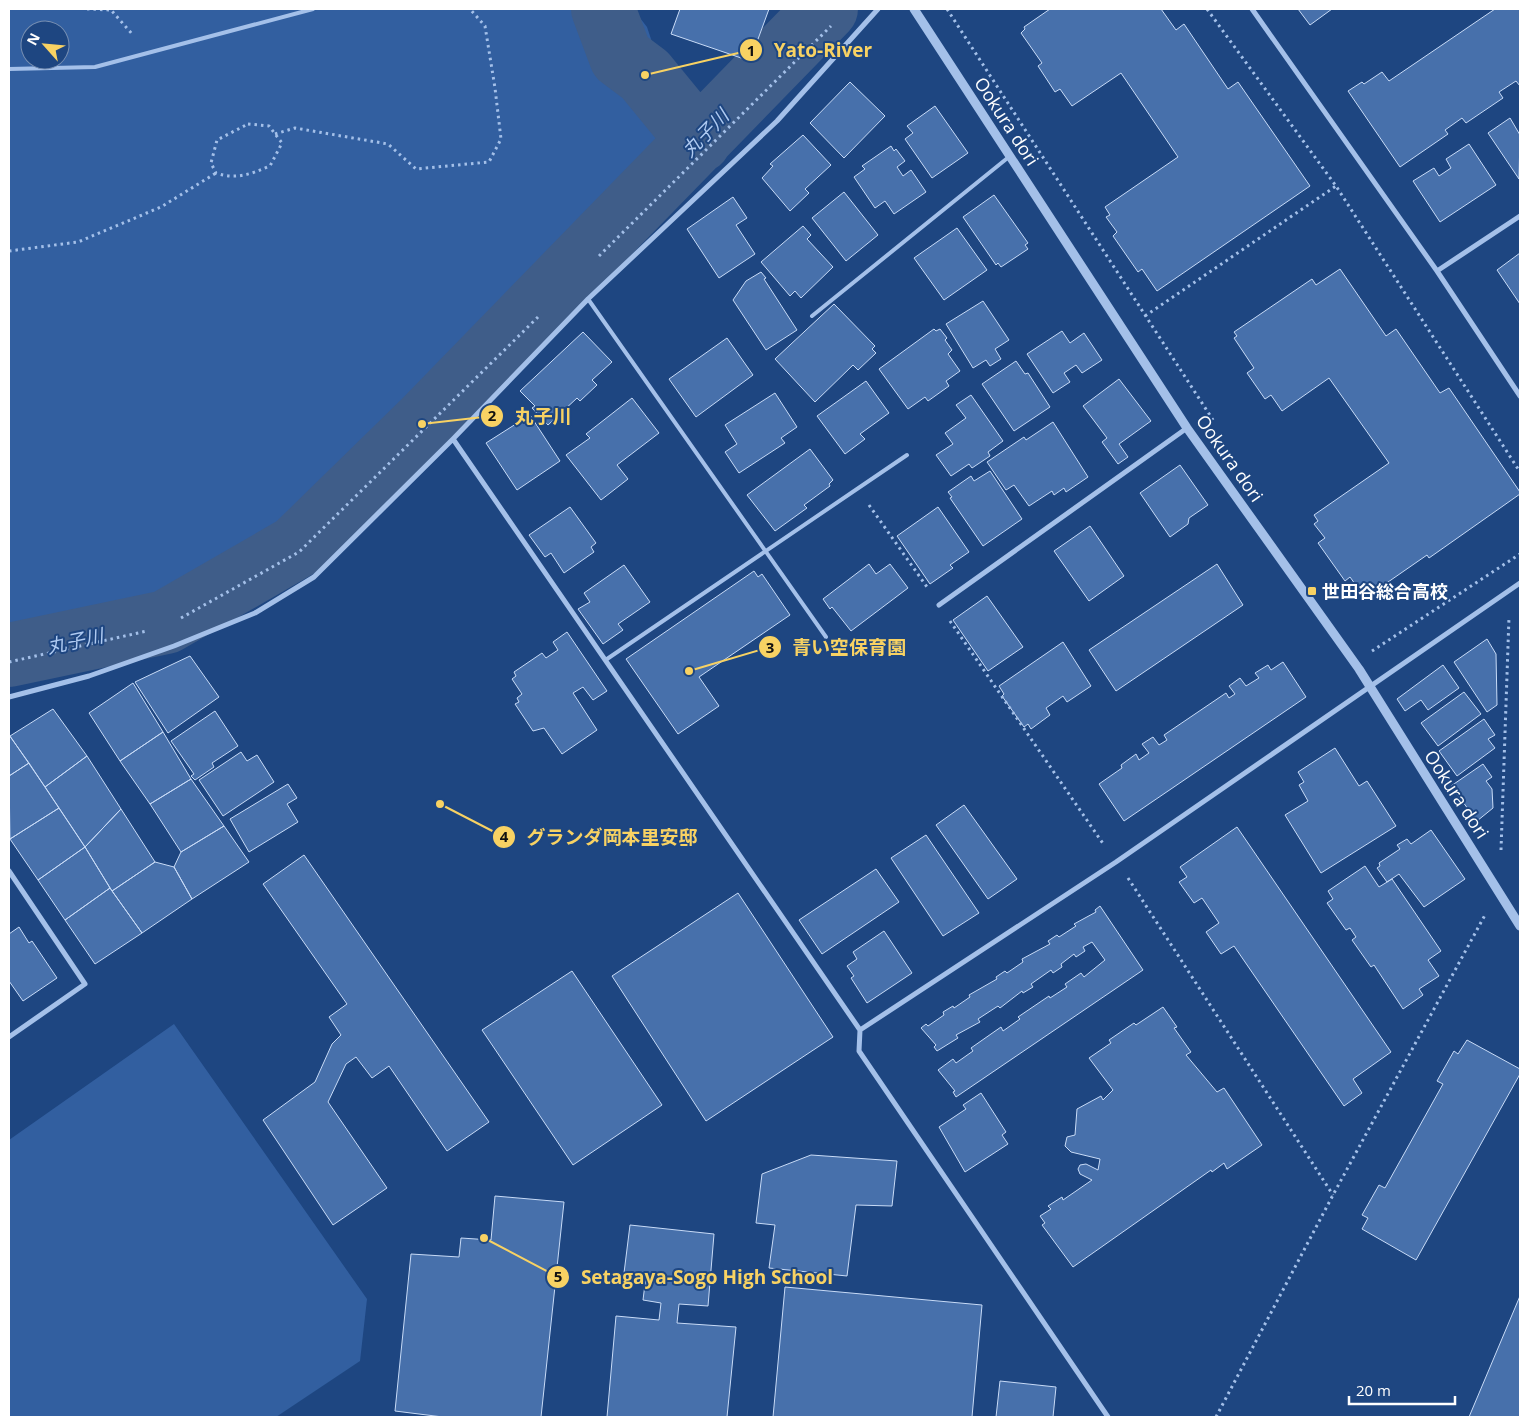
<svg xmlns="http://www.w3.org/2000/svg" width="1529" height="1426" font-family="'Open Sans','Noto Sans JP',sans-serif">
<rect width="100%" height="100%" fill="#1e4681"/>
<path fill="#325fa0" fill-rule="evenodd" d="M 9,9 L 633,9 L 647,27 L 658,60 L 693,110 L 695,151 L 641,207 L 492,339 L 310,524 L 242,570 L 187,597 L 122,619 L 63,633 L 9,640 ZM 30,30 L 60,30 L 60,60 L 30,60 Z
M 174,1024 L 367,1299 L 360,1361 L 276,1417 L 9,1417 L 9,1140 Z"/>
<g fill="none" stroke-linecap="round" stroke-linejoin="round">
<path stroke="#3f5d89" stroke-width="64" d="M 603,9 L 621,57 L 645,75 L 699,141
M 9,655 L 166,622 L 296,547 L 422,424 L 826,9"/>
</g>
<path fill="#4770ab" stroke="#c8dbf7" d="M 680,9 L 769,9 L 750,61 L 671,34 Z
M 1050,9 L 1161,9 L 1176,30 L 1184,24 L 1228,89 L 1238,82 L 1310,186 L 1157,291 L 1142,269 L 1138,272 L 1113,236 L 1117,232 L 1106,217 L 1110,215 L 1105,207 L 1178,157 L 1121,73 L 1072,106 L 1060,89 L 1055,92 L 1038,66 L 1042,63 L 1021,33 L 1025,29 L 1024,27 Z
M 1298,9 L 1332,9 L 1310,25 Z
M 1495,9 L 1520,9 L 1520,86 L 1516,81 L 1499,92 L 1503,98 L 1466,123 L 1462,118 L 1445,130 L 1448,134 L 1400,167 L 1348,91 L 1362,82 L 1364,84 L 1382,72 L 1389,81 Z
M 850,82 L 885,116 L 844,158 L 810,123 Z
M 935,106 L 968,153 L 932,178 L 905,139 L 913,133 L 907,126 Z
M 1510,118 L 1520,135 L 1519,179 L 1488,133 Z
M 803,135 L 831,165 L 805,189 L 809,193 L 790,211 L 762,178 L 773,166 L 770,164 Z
M 1469,144 L 1496,185 L 1440,222 L 1413,181 L 1434,168 L 1439,176 L 1451,168 L 1446,159 Z
M 891,146 L 894,151 L 896,149 L 905,161 L 897,167 L 903,176 L 911,170 L 926,192 L 894,214 L 885,201 L 875,208 L 854,177 L 865,169 L 862,166 Z
M 844,192 L 878,235 L 846,261 L 812,218 Z
M 994,195 L 1028,243 L 1025,245 L 1028,249 L 1001,267 L 998,263 L 996,265 L 963,217 Z
M 733,197 L 747,218 L 736,225 L 755,254 L 719,278 L 687,229 Z
M 803,226 L 811,235 L 807,239 L 833,267 L 801,298 L 795,291 L 790,296 L 761,262 Z
M 957,228 L 987,270 L 944,300 L 914,258 Z
M 1520,253 L 1520,304 L 1497,270 Z
M 1340,269 L 1386,336 L 1396,329 L 1440,393 L 1449,388 L 1520,492 L 1520,494 L 1429,558 L 1427,555 L 1365,598 L 1350,577 L 1345,581 L 1318,543 L 1325,538 L 1314,524 L 1318,521 L 1314,515 L 1389,463 L 1329,378 L 1282,411 L 1271,395 L 1265,399 L 1247,373 L 1254,368 L 1234,338 L 1237,336 L 1234,332 L 1312,279 L 1316,285 Z
M 761,272 L 766,278 L 764,279 L 797,330 L 766,350 L 733,300 L 746,281 Z
M 983,301 L 1009,340 L 995,349 L 1001,359 L 990,366 L 986,360 L 973,368 L 946,324 Z
M 834,304 L 875,346 L 872,349 L 876,353 L 858,370 L 853,365 L 815,402 L 775,359 Z
M 934,329 L 936,331 L 940,329 L 947,338 L 945,340 L 952,350 L 948,354 L 960,371 L 946,381 L 949,386 L 928,401 L 925,397 L 908,409 L 879,369 Z
M 1062,331 L 1070,343 L 1084,333 L 1102,360 L 1082,373 L 1076,365 L 1064,373 L 1070,382 L 1053,393 L 1027,354 Z
M 583,332 L 612,362 L 592,380 L 597,385 L 580,401 L 577,398 L 548,425 L 532,408 L 535,406 L 520,391 Z
M 727,338 L 753,375 L 696,417 L 669,379 Z
M 1016,361 L 1025,374 L 1028,373 L 1050,407 L 1014,431 L 982,384 Z
M 1119,379 L 1151,421 L 1119,444 L 1128,457 L 1118,464 L 1102,442 L 1107,438 L 1083,406 Z
M 866,381 L 889,413 L 860,434 L 865,439 L 845,454 L 817,416 Z
M 775,393 L 797,427 L 781,438 L 785,443 L 739,473 L 725,452 L 737,444 L 725,425 Z
M 971,395 L 1003,441 L 988,452 L 990,456 L 972,468 L 969,464 L 951,476 L 936,455 L 953,444 L 945,433 L 966,418 L 956,405 Z
M 632,398 L 659,433 L 617,465 L 628,479 L 601,500 L 566,455 L 590,438 L 586,434 Z
M 530,415 L 560,461 L 517,490 L 486,443 Z
M 1053,422 L 1088,477 L 1066,492 L 1064,488 L 1054,495 L 1052,491 L 1029,506 L 1014,485 L 1006,490 L 987,462 L 1024,437 L 1026,440 Z
M 810,449 L 833,480 L 829,484 L 830,486 L 804,505 L 807,508 L 775,531 L 747,495 Z
M 1180,465 L 1208,505 L 1189,518 L 1188,524 L 1170,537 L 1140,493 Z
M 990,471 L 1022,519 L 983,546 L 950,498 L 952,497 L 948,492 L 971,476 L 974,481 Z
M 570,507 L 596,543 L 591,547 L 594,552 L 564,573 L 551,553 L 545,557 L 529,535 Z
M 938,507 L 969,552 L 950,565 L 953,568 L 930,584 L 897,536 Z
M 1090,526 L 1124,576 L 1089,601 L 1054,551 Z
M 869,564 L 876,574 L 890,564 L 908,588 L 851,631 L 832,607 L 830,609 L 823,599 Z
M 1217,564 L 1243,605 L 1116,691 L 1089,650 Z
M 624,565 L 650,602 L 618,624 L 623,630 L 603,644 L 578,609 L 590,602 L 584,593 Z
M 754,571 L 758,577 L 762,574 L 790,615 L 699,677 L 719,706 L 678,734 L 626,659 Z
M 987,596 L 1023,647 L 988,671 L 953,620 Z
M 567,632 L 607,691 L 593,700 L 583,687 L 573,693 L 597,730 L 562,754 L 544,728 L 533,731 L 515,704 L 519,702 L 517,698 L 522,694 L 512,679 L 516,676 L 514,672 L 542,653 L 546,658 L 558,650 L 553,642 Z
M 1487,639 L 1496,654 L 1497,705 L 1487,712 L 1454,662 Z
M 1063,642 L 1091,686 L 1067,702 L 1063,696 L 1046,708 L 1050,715 L 1031,729 L 1028,724 L 1024,727 L 1002,696 L 1004,694 L 999,686 Z
M 190,656 L 219,697 L 168,733 L 135,682 Z
M 1283,662 L 1306,697 L 1124,821 L 1099,784 L 1122,768 L 1121,765 L 1136,754 L 1139,760 L 1149,753 L 1142,744 L 1153,737 L 1159,745 L 1167,740 L 1164,735 L 1226,693 L 1229,698 L 1235,694 L 1229,686 L 1240,678 L 1246,686 L 1259,678 L 1255,673 L 1268,665 L 1271,670 Z
M 1443,665 L 1459,688 L 1428,710 L 1421,700 L 1405,711 L 1397,699 Z
M 133,683 L 163,732 L 120,761 L 89,713 Z
M 1464,692 L 1481,714 L 1438,746 L 1421,723 Z
M 53,709 L 87,756 L 45,787 L 10,736 Z
M 215,711 L 238,746 L 212,763 L 214,767 L 195,780 L 191,776 L 194,774 L 171,741 Z
M 1484,719 L 1495,735 L 1488,739 L 1495,748 L 1457,776 L 1439,751 Z
M 163,732 L 191,779 L 150,804 L 120,761 Z
M 9,735 L 29,763 L 9,776 Z
M 1335,748 L 1359,786 L 1367,781 L 1396,826 L 1321,873 L 1285,815 L 1308,801 L 1299,785 L 1304,782 L 1298,772 Z
M 241,752 L 247,761 L 257,755 L 274,782 L 223,816 L 199,780 Z
M 87,756 L 121,809 L 85,847 L 45,787 Z
M 29,763 L 59,808 L 10,839 L 9,776 Z
M 1483,764 L 1492,777 L 1486,781 L 1492,789 L 1493,808 L 1477,821 L 1451,786 Z
M 191,779 L 224,826 L 181,852 L 150,804 Z
M 288,784 L 297,798 L 287,804 L 298,822 L 249,852 L 230,819 Z
M 964,805 L 1017,879 L 988,899 L 936,825 Z
M 59,808 L 85,847 L 38,880 L 10,839 Z
M 121,809 L 155,862 L 112,891 L 85,847 Z
M 224,826 L 249,862 L 192,899 L 174,867 L 181,852 Z
M 1237,827 L 1391,1052 L 1353,1079 L 1362,1093 L 1344,1106 L 1234,946 L 1221,954 L 1206,932 L 1219,923 L 1202,898 L 1194,903 L 1179,882 L 1187,877 L 1180,867 Z
M 1431,830 L 1465,879 L 1424,907 L 1399,874 L 1387,882 L 1377,868 L 1380,866 L 1379,863 L 1400,849 L 1397,845 L 1407,839 L 1411,844 Z
M 926,835 L 979,913 L 943,936 L 891,858 Z
M 85,847 L 110,888 L 65,920 L 38,880 Z
M 304,855 L 489,1122 L 447,1151 L 389,1066 L 372,1078 L 356,1057 L 346,1064 L 328,1102 L 387,1188 L 333,1225 L 263,1120 L 315,1082 L 332,1044 L 341,1035 L 329,1017 L 347,1004 L 263,884 Z
M 155,862 L 174,867 L 192,899 L 142,933 L 112,891 Z
M 1365,866 L 1379,887 L 1392,879 L 1441,951 L 1428,960 L 1439,976 L 1419,989 L 1423,995 L 1403,1009 L 1374,965 L 1371,967 L 1352,940 L 1356,937 L 1350,928 L 1346,930 L 1327,903 L 1333,899 L 1328,891 Z
M 876,869 L 899,902 L 822,954 L 799,920 Z
M 110,888 L 142,933 L 95,964 L 65,920 Z
M 738,893 L 833,1037 L 706,1121 L 612,976 Z
M 1100,906 L 1143,970 L 956,1097 L 953,1092 L 955,1091 L 938,1070 L 953,1059 L 956,1063 L 973,1051 L 971,1048 L 1001,1027 L 1003,1031 L 1020,1019 L 1018,1017 L 1049,996 L 1050,998 L 1067,987 L 1065,984 L 1081,973 L 1084,977 L 1105,960 L 1092,942 L 1083,947 L 1085,951 L 1076,957 L 1074,954 L 1061,964 L 1062,967 L 1053,973 L 1051,970 L 1031,984 L 1033,987 L 1023,993 L 1022,991 L 1000,1008 L 998,1006 L 978,1019 L 980,1022 L 956,1035 L 958,1038 L 937,1051 L 934,1047 L 936,1045 L 921,1028 L 926,1024 L 928,1026 L 944,1015 L 943,1012 L 953,1006 L 954,1008 L 970,997 L 969,995 L 997,979 L 996,977 L 1005,971 L 1007,973 L 1023,962 L 1022,959 L 1050,944 L 1048,941 L 1057,935 L 1059,937 L 1076,926 L 1074,924 L 1096,912 L 1095,910 Z
M 19,927 L 29,943 L 32,941 L 57,978 L 23,1001 L 9,981 L 9,934 Z
M 884,931 L 912,973 L 867,1003 L 851,978 L 854,976 L 847,966 L 857,959 L 853,952 Z
M 572,971 L 662,1105 L 573,1165 L 482,1030 Z
M 1163,1007 L 1177,1027 L 1174,1028 L 1191,1052 L 1186,1055 L 1217,1092 L 1224,1088 L 1262,1145 L 1227,1169 L 1224,1163 L 1212,1172 L 1211,1170 L 1073,1267 L 1042,1225 L 1045,1223 L 1040,1216 L 1051,1209 L 1048,1206 L 1062,1197 L 1063,1200 L 1092,1180 L 1080,1174 L 1078,1169 L 1080,1165 L 1086,1164 L 1098,1170 L 1100,1159 L 1071,1152 L 1065,1146 L 1067,1137 L 1075,1135 L 1077,1109 L 1101,1096 L 1103,1100 L 1113,1090 L 1089,1058 L 1111,1043 L 1109,1040 L 1134,1023 L 1136,1025 Z
M 1467,1040 L 1520,1069 L 1520,1074 L 1416,1260 L 1362,1229 L 1368,1218 L 1362,1215 L 1379,1185 L 1385,1188 L 1443,1084 L 1437,1081 L 1454,1051 L 1458,1054 Z
M 981,1093 L 1006,1132 L 1002,1135 L 1008,1144 L 965,1172 L 939,1127 L 966,1109 L 963,1105 Z
M 811,1155 L 897,1161 L 892,1206 L 856,1205 L 847,1276 L 769,1268 L 775,1225 L 756,1223 L 762,1174 Z
M 495,1196 L 564,1202 L 541,1417 L 443,1417 L 395,1411 L 411,1254 L 459,1257 L 461,1238 L 491,1240 Z
M 630,1225 L 714,1234 L 708,1306 L 679,1304 L 677,1323 L 736,1327 L 727,1417 L 607,1417 L 616,1316 L 659,1320 L 661,1303 L 643,1300 L 646,1276 L 624,1273 Z
M 785,1287 L 982,1305 L 972,1417 L 773,1417 Z
M 1520,1296 L 1520,1417 L 1469,1417 Z
M 1000,1381 L 1056,1387 L 1053,1417 L 996,1417 Z"/>
<g fill="none" stroke-linecap="round" stroke-linejoin="round">
<path stroke="#a4c0e9" stroke-width="3" stroke-dasharray="2.5 4" stroke-linecap="butt" d="M 87,9 L 111,10 L 133,35
M 947,9 L 1213,420
M 1207,9 L 1336,186 L 1520,472
M 248,124 L 269,126 L 282,143 L 270,166 C 251,174 236,180 216,173 L 211,163 L 217,140 Z
M 275,134 L 295,128 L 388,144 L 416,169 L 489,162 L 501,139 L 495,88 L 485,26 L 470,9
M 9,251 L 78,242 L 161,207 L 216,173
M 599,256 L 831,26
M 1145,316 L 1336,186
M 869,505 L 927,587
M 181,618 L 299,552 L 538,317
M 950,621 L 1104,845
M 1372,651 L 1520,554
M 9,662 L 147,631
M 1501,850 L 1509,617
M 1128,878 L 1333,1195
M 1216,1417 L 1333,1195 L 1485,915"/>
<path stroke="#a4c0e9" stroke-width="4" d="M 9,69 L 95,67 L 313,9
M 588,299 L 826,637
M 812,316 L 1010,156
M 607,659 L 907,455"/>
<path stroke="#a4c0e9" stroke-width="5" d="M 1252,9 L 1437,271 L 1520,396
M 1437,271 L 1520,216
M 453,439 L 860,1030 L 859,1051 L 1108,1417
M 939,605 L 1187,428
M 9,697 L 89,676 L 174,646 L 255,613 L 314,577 L 453,439 L 588,299 L 777,121 L 878,9
M 9,871 L 85,984 L 9,1037
M 860,1030 L 1116,862 L 1520,583"/>
<path stroke="#a4c0e9" stroke-width="9" d="M 914,9 L 1187,428 L 1359,669 L 1520,926"/>
</g>
<rect fill="#f8d263" stroke="#1e4681" stroke-width="2" x="1307" y="586" width="10" height="10" rx="2.5"/>
<g text-anchor="middle" dominant-baseline="central" stroke-width="4" stroke-linejoin="round" paint-order="stroke">
<g font-size="18" fill="#fff" stroke="#1e4681">
<text transform="translate(1007 121) rotate(57)">Ookura dori</text>
<text transform="translate(1230 458) rotate(55)">Ookura dori</text>
<text transform="translate(1457 794) rotate(57)">Ookura dori</text>
</g>
<g font-size="18" font-weight="bold" fill="#fff" stroke="#1e4681" text-anchor="start">
<text x="1322" y="591">世田谷総合高校</text>
</g>
<g font-size="19" font-style="italic" fill="#afcaf1" stroke="#1e4681">
<text transform="translate(705 133) rotate(-46)">丸子川</text>
<text transform="translate(75 641) rotate(-12)">丸子川</text>
</g>
</g>
<path fill="none" stroke="#f8d263" stroke-width="2" d="M645 75L751 50M422 424L492 416M689 671L770 647M440 804L504 837M484 1238L558 1277"/>
<g fill="#f8d263" stroke="#1e4681" stroke-width="2">
<circle cx="645" cy="75" r="5"/>
<circle cx="422" cy="424" r="5"/>
<circle cx="689" cy="671" r="5"/>
<circle cx="440" cy="804" r="5"/>
<circle cx="484" cy="1238" r="5"/>
<circle cx="751" cy="50" r="12"/>
<circle cx="492" cy="416" r="12"/>
<circle cx="770" cy="647" r="12"/>
<circle cx="504" cy="837" r="12"/>
<circle cx="558" cy="1277" r="12"/>
</g>
<g font-size="15" text-anchor="middle" font-weight="bold" fill="#111">
<text x="751" y="56">1</text>
<text x="492" y="421">2</text>
<text x="770" y="653">3</text>
<text x="504" y="842">4</text>
<text x="558" y="1282">5</text>
</g>
<g font-size="19" text-anchor="middle" font-weight="bold" fill="#f8d263" stroke="#1e4681" stroke-width="4" stroke-linejoin="round" paint-order="stroke">
<text x="823" y="57">Yato-River</text>
<text x="543" y="423">丸子川</text>
<text x="849" y="654">青い空保育園</text>
<text x="612" y="844">グランダ岡本里安邸</text>
<text x="707" y="1284">Setagaya-Sogo High School</text>
</g>
<rect width="1529" height="1426" fill="none" stroke="#ffffff" stroke-width="20"/>
<g transform="translate(45 45) rotate(297)"><circle r="24" fill="#1e4681" stroke="#7890b3"/>
<path d="M0-4L9 19L0 12L-9 19Z" fill="#f8d263"/>
<text y="-8" font-size="14" font-weight="bold" text-anchor="middle" fill="#ffffff">N</text>
</g>
<path d="M1349 1396v8h106v-8" fill="none" stroke="#ffffff" stroke-width="2.5"/>
<text x="1356" y="1396" font-size="15" fill="#ffffff" stroke="#1e4681" stroke-width="4" paint-order="stroke">20 m</text>
</svg>
